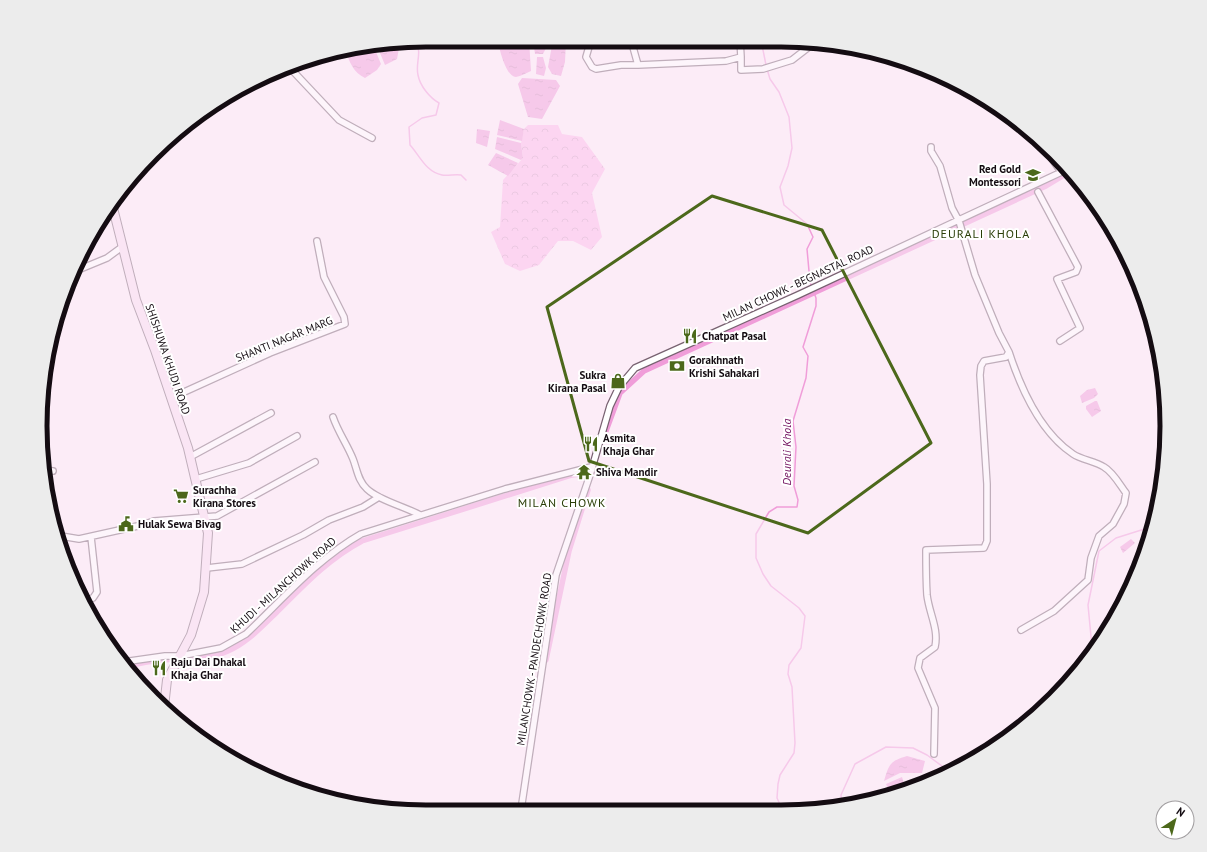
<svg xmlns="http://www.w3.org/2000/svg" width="1207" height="852" font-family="'PT Sans',sans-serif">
<defs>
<pattern id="forest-crowns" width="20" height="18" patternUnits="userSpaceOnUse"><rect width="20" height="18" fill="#fdb9e9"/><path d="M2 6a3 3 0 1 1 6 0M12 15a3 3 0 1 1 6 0" fill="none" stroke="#d89ec7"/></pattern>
<pattern id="water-ripples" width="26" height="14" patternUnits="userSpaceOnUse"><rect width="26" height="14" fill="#f09dd9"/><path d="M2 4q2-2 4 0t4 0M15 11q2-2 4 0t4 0" fill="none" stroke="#cd86b9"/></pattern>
</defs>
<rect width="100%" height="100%" fill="#fcecf7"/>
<path fill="url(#forest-crowns)" d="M 528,125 L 558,125 L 562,134 L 582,137 L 605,169 L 592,193 L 602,237 L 591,250 L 573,241 L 558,241 L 539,265 L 520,271 L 505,264 L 491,232 L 500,227 L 503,180 L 523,158 L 521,143 L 524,129 Z"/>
<path fill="url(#water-ripples)" d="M 501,40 L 529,40 L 531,71 C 526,73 521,76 516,77 C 506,77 499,48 498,41 Z
M 533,40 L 544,40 L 546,48 L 543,54 L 535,54 Z
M 553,40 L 566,40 L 565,62 L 561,76 L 552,74 L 548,67 Z
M 400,43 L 397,59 L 385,65 L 377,46 Z
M 374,47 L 381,64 L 377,70 L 365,78 C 354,73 349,62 346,51 Z
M 537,57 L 543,57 L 546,68 L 544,76 L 536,74 Z
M 522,78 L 556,80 L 560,86 L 542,119 L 528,117 L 518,84 Z
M 500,120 L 524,129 L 522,141 L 497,135 Z
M 477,129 L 490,131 L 487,147 L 476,143 Z
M 497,137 L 521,143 L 523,158 L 521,160 L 495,149 Z
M 496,153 L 518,163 L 508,176 L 488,165 Z
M 1095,388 L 1098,394 L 1094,398 L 1082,403 L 1080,396 L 1087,390 Z
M 1095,401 L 1097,401 L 1101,411 L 1092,417 L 1086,409 L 1086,406 Z
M 1131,539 L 1135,543 L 1123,553 L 1120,547 Z
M 907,756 L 925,761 L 922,773 L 900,773 L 884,781 C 889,764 890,761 907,756 Z
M 902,777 L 905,786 L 889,791 L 886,784 Z"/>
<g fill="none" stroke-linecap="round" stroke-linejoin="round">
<path stroke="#f09dd9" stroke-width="1.5" d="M 761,40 L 766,65
M 415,41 C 423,52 415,63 418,75 C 420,86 430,98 439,103 L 436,115 L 422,118 L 409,127 L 410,145 C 420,156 426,172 442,175 C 448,176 455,174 461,175 L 466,180
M 767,69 L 770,79 L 779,92 L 789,117 L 792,148 L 788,166 L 780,187 L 784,205 L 807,224 L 813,237 L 807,249 L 810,282 L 816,298 L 816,306 L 803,347 L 808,356 L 806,378 L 793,421 L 796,447 L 794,486 L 798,500 L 797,507 L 777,507 L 769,512 L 756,534 L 756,558 L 763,574 L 771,586 L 799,608 L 805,616 L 801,648 L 789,665 L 788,674 L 792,687 L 795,743 L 794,753 L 780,775 L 778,784 L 777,798 L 782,809
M 1086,662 L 1092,647 L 1088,605 L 1099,551 L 1116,538 L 1154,526
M 842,806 L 841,795 L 855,764 L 886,747 L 913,748 L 927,755 L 946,769 L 965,764"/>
<path stroke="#f09dd9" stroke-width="5.5" d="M 603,439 L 620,393 L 644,371 L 1046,186 L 1071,171
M 546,660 L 569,551 L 588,490
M 126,666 C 138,664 150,661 162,660 C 184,658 208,660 228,651 C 247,643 261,627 276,613 C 303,586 328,559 362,541 L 572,475 L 593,473"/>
<g stroke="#786271" stroke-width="8">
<path id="street" d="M 591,40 L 586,57 L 592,67 L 596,69 L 621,65 L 638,65 L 631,40
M 740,40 L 741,57
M 638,65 L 726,61 L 741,57 L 741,70 L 763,69 L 792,60 L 814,43
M 291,69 L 339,120 L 372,138
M 244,90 L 252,87
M 931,147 L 931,151 L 940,166 L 952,208 L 959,221 L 975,275 L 999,333 L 1009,352 L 1006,357 L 984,361 L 981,366 L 980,375 L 987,484 L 987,541 L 984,548 L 926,550 C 926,565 926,580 927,595 C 929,613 939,629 935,647 L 920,658 L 918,668 L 935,708 L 934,754
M 1048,153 L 1061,172
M 1038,192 L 1078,267 L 1076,272 L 1057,279 L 1080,328 L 1060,341
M 73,272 L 107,258 L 122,247
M 1009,352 C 1021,389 1040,432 1073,454 C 1082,460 1095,461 1104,467 C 1113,472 1120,485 1126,493 L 1124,504 L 1113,524 L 1099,536 L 1091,558 L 1088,580 L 1054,611 L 1021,630
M 171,398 L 270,353 L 345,324 L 344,317 L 324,277 L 317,241
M 333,417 C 338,432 347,444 353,459 C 357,469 358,481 367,489 C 380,501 404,506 420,515
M 190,457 L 271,413
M 43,470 L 53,471
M 196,479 L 249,463 L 297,436
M 61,536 L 79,539 L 142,525 L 154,521 L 217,516 L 315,462
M 207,568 L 242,564 L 303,535 L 329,520 L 363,507 L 379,497
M 83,601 L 93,598 L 97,592 L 91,537
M 123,662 L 165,656 L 180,656 L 221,648 L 246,634 C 283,599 317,559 361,534 L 505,489 L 591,467
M 521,810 L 556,575 L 590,475 L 610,406 L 619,387 L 635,368 L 798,295 L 1068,169"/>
</g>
<g stroke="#786271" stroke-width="10">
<path id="secondary" d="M 113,208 L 136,300 L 155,350 L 188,448 L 208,533 L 204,592 L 191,635 L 167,680 L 164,707"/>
</g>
<use href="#street" stroke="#fff" stroke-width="5.5"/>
<use href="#secondary" stroke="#f8dbf0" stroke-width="8"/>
</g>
<path d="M0 0H1207V852H0ZM 712,196 L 822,230 L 931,443 L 808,533 L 589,461 L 547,307 Z" fill="#fcecf7" fill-opacity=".55" fill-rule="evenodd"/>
<path fill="none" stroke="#4c681b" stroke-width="3" stroke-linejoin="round" d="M 712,196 L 822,230 L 931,443 L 808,533 L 589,461 L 547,307 Z"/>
<defs>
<g id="school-bare" transform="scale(1.2)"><path d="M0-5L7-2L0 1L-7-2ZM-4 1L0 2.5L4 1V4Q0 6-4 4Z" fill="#4c681b" stroke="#fff" stroke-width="2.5" paint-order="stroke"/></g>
<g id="restaurant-bare" transform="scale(1.2)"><path d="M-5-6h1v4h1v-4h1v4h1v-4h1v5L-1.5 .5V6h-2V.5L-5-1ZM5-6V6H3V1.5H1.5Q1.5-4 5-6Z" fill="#4c681b" stroke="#fff" stroke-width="2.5" paint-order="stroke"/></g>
<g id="bank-bare" transform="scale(1.2)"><path d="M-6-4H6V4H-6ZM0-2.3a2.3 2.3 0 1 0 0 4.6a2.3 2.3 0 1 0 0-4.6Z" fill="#4c681b" stroke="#fff" stroke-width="2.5" paint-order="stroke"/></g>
<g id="shop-bare" transform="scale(1.2)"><path d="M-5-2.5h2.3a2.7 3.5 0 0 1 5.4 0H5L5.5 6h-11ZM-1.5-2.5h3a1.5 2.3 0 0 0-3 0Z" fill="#4c681b" stroke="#fff" stroke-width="2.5" paint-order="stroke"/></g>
<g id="temple-bare" transform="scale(1.2)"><path d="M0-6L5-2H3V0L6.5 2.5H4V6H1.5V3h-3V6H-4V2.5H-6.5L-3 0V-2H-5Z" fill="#4c681b" stroke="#fff" stroke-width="2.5" paint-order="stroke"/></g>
<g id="supermarket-bare" transform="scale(1.2)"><path d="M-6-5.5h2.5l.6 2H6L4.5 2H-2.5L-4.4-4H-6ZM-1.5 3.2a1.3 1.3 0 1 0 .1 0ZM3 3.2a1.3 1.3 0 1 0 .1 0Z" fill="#4c681b" stroke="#fff" stroke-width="2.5" paint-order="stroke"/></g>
<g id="civic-bare" transform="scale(1.2)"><path d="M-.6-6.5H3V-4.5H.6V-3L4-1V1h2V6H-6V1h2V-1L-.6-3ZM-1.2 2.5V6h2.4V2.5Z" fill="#4c681b" stroke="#fff" stroke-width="2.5" paint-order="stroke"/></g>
</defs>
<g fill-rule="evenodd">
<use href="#school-bare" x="1033" y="175"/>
<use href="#restaurant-bare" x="690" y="336"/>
<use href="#bank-bare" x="677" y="366"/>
<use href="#shop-bare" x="618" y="381"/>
<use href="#restaurant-bare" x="591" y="444"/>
<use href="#temple-bare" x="584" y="472"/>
<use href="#supermarket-bare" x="181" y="496"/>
<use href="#civic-bare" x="126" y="524"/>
<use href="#restaurant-bare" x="159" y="668"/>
</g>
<g text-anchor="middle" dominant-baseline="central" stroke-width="4" stroke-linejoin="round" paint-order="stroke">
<g font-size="11" font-weight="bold" fill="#140c12" stroke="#fff" text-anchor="start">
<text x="1021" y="169" text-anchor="end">Red Gold<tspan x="1021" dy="13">Montessori</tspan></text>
<text x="702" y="336">Chatpat Pasal</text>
<text x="689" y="360">Gorakhnath<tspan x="689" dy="13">Krishi Sahakari</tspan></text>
<text x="606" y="375" text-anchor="end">Sukra<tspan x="606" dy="13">Kirana Pasal</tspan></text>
<text x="603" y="438">Asmita<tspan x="603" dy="13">Khaja Ghar</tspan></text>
<text x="596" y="472">Shiva Mandir</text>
<text x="193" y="490">Surachha<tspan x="193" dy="13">Kirana Stores</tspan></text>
<text x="138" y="524">Hulak Sewa Bivag</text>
<text x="171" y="662">Raju Dai Dhakal<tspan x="171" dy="13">Khaja Ghar</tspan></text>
</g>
<g font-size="11" fill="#140c12" stroke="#fff">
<text transform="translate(798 283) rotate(-25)">MILAN CHOWK - BEGNASTAL ROAD</text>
<text transform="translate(284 339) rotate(-22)">SHANTI NAGAR MARG</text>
<text transform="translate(168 359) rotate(71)">SHISHUWA KHUDI ROAD</text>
<text transform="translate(283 585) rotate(-42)">KHUDI - MILANCHOWK ROAD</text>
<text transform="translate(534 659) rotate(-81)">MILANCHOWK - PANDECHOWK ROAD</text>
</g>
<g font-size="12" letter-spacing="1" fill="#2a3d07" stroke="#fff">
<text x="981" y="233">DEURALI KHOLA</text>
<text x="562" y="502">MILAN CHOWK</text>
</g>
<g font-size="12" font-style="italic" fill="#731260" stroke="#fff">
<text transform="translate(786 452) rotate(-90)">Deurali Khola</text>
</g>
</g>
<path d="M0 0H1207V852H0ZM426 47H781A379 379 0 0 1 1160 426V426A379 379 0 0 1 781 805H426A379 379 0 0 1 47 426V426A379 379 0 0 1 426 47Z" fill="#ececec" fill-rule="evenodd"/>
<path fill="none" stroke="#140c12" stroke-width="5" d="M426 47H781A379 379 0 0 1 1160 426V426A379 379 0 0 1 781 805H426A379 379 0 0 1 47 426V426A379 379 0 0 1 426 47Z"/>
<g transform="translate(1175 820) rotate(36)"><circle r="19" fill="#ffffff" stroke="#a19ea0"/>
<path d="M0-3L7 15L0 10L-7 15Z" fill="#4c681b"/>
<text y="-6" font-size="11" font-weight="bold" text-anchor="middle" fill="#140c12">N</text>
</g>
</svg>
